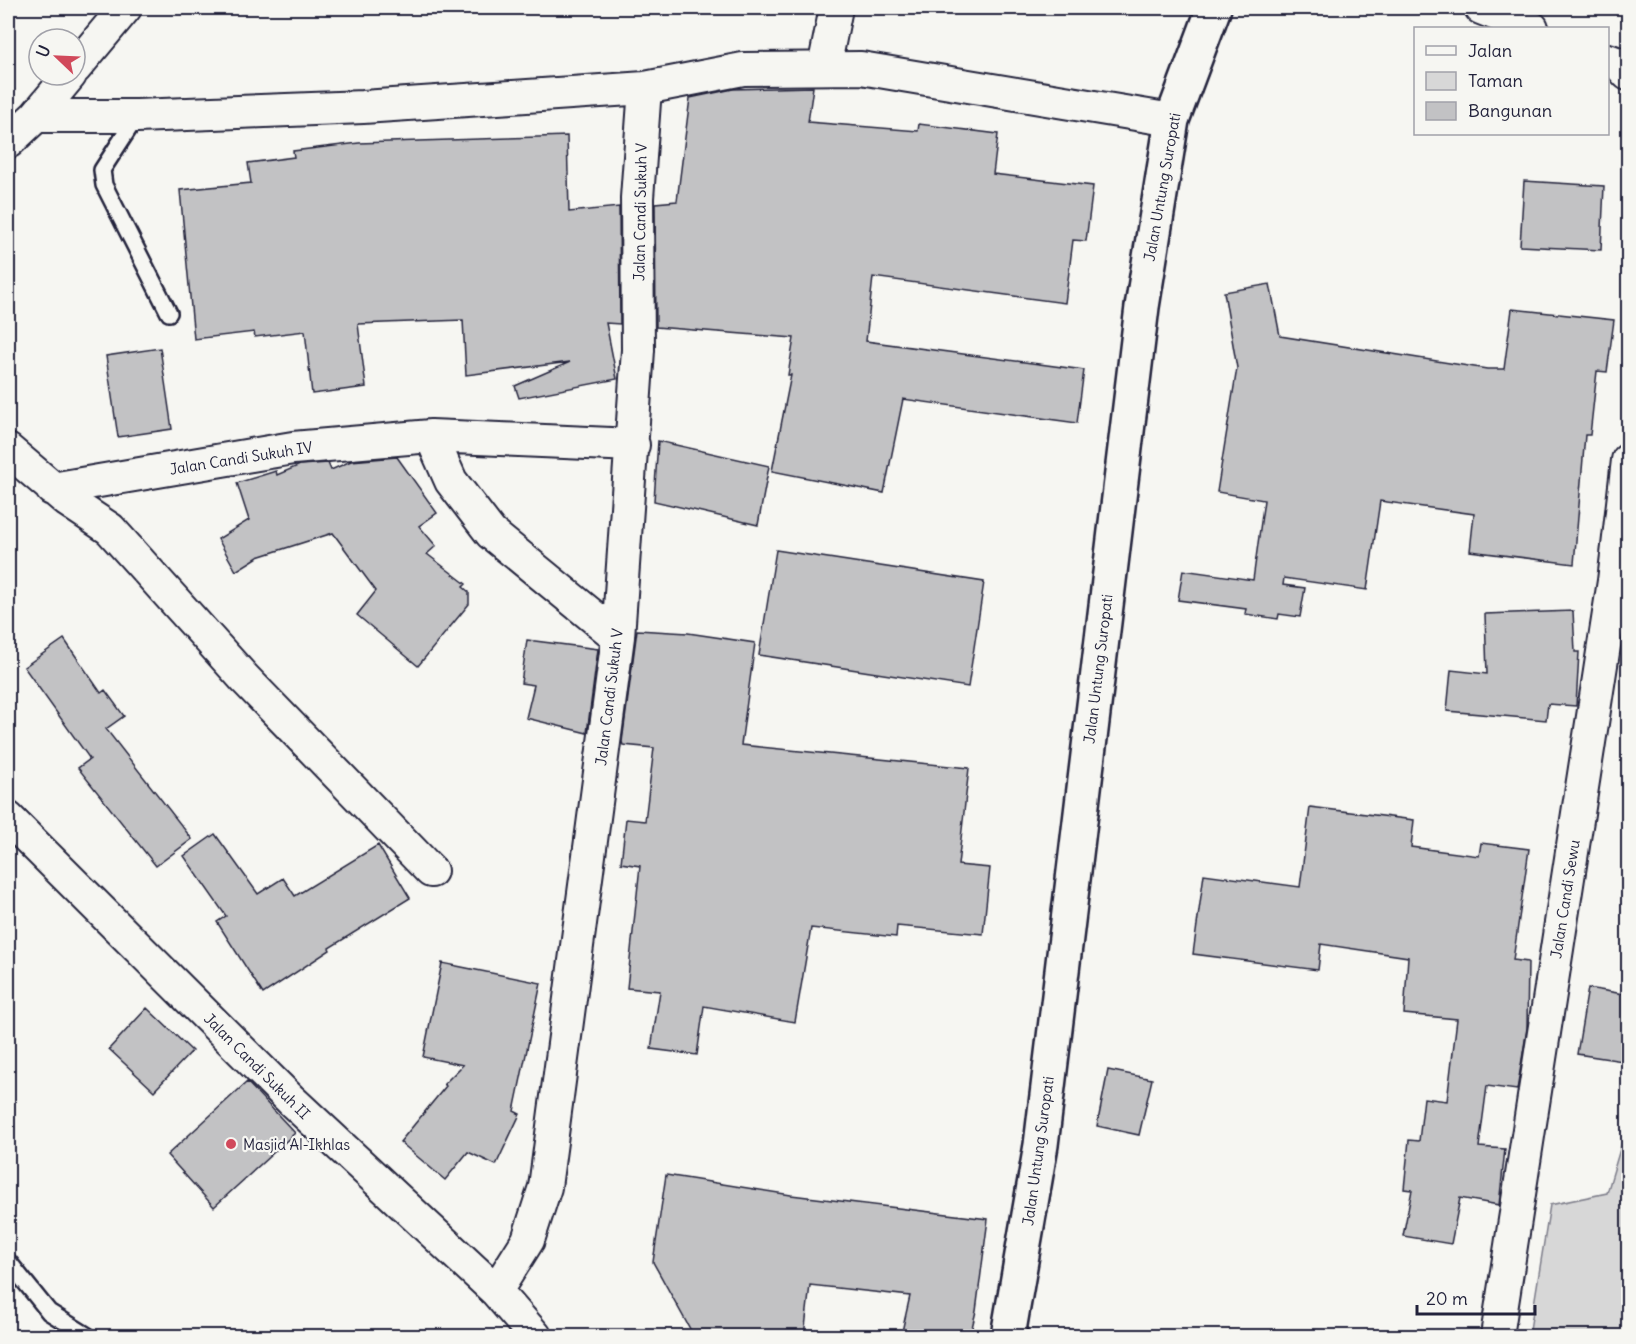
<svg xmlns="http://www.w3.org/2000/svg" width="1636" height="1344" font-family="Delius,sans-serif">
<rect width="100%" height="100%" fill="#f6f6f2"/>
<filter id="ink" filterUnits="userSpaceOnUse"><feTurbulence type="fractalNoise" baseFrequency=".0167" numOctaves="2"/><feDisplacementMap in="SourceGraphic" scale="12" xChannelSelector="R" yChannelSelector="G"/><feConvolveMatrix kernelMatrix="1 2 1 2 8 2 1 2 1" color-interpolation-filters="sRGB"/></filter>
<g filter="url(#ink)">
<path fill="#d7d7d7" stroke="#7c7c89" stroke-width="1.5" d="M 1628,1122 L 1628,1336 L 1529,1336 L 1550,1205 L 1607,1193 Z"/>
<path fill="#c2c2c4" stroke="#22223b" stroke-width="1.5" d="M 813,87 L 808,122 L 918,131 L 919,124 L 998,134 L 993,174 L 1093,186 L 1086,241 L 1073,240 L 1065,303 L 873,277 L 866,341 L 1084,370 L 1077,423 L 903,399 L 884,493 L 772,471 L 791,375 L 788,375 L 794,338 L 656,327 L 655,203 L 677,201 L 690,98 L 733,89 Z
M 567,136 L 569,212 L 619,207 L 620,324 L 606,323 L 617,379 L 519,398 L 515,386 L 570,362 L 466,375 L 463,320 L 358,324 L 366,387 L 312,394 L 305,331 L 255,337 L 254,332 L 194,339 L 180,190 L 251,183 L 248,163 L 294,157 L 293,151 L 359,143 Z
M 1524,181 L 1604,186 L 1601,250 L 1520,246 Z
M 1270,284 L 1280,336 L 1487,369 L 1504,369 L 1512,309 L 1614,320 L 1607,372 L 1597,371 L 1590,435 L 1585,435 L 1574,564 L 1470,551 L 1474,514 L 1380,501 L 1367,590 L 1284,578 L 1283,585 L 1305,588 L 1300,617 L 1279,614 L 1278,619 L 1245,614 L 1246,609 L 1178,600 L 1183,570 L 1253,580 L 1264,500 L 1217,492 L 1237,368 L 1224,292 Z
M 160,348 L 172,429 L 118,437 L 106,356 Z
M 658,441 L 769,466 L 758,525 L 654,501 Z
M 397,457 L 437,513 L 419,526 L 436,546 L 427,554 L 466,584 L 463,587 L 469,592 L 469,604 L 418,666 L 357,615 L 376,591 L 333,533 L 258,557 L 236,571 L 218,539 L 249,520 L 237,483 L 276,471 L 277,475 L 300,465 L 328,463 L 331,470 L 351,461 Z
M 776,550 L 984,582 L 968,687 L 759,655 Z
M 1573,611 L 1575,652 L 1579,652 L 1576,706 L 1548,704 L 1546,720 L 1447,711 L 1451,670 L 1487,674 L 1485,614 Z
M 637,630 L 688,633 L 755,643 L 741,745 L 969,768 L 958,865 L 990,868 L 983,934 L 897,926 L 896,937 L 811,928 L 795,1022 L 704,1006 L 697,1055 L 651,1049 L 660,991 L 627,988 L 640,866 L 621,863 L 626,819 L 645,821 L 654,748 L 623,745 L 622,742 Z
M 64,639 L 101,693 L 105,690 L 124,716 L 106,729 L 192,839 L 156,866 L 78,768 L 90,759 L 24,667 Z
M 527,640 L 598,649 L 587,733 L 526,718 L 534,685 L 521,683 Z
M 1310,807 L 1414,820 L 1411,847 L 1479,856 L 1481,843 L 1529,849 L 1513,960 L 1528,962 L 1527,1028 L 1517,1090 L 1487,1086 L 1479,1147 L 1505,1149 L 1499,1205 L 1460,1198 L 1451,1244 L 1403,1236 L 1412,1190 L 1404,1189 L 1409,1140 L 1419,1141 L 1424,1098 L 1447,1101 L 1457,1019 L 1404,1014 L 1408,957 L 1321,944 L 1318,970 L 1193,954 L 1204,874 L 1300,887 Z
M 215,834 L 258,894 L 283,878 L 295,896 L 378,845 L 410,898 L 329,948 L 330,950 L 263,994 L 217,922 L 226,916 L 184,856 Z
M 442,963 L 541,983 L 514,1111 L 520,1114 L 496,1165 L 468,1152 L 445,1180 L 400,1142 L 446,1086 L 444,1084 L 463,1065 L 423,1057 Z
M 1588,988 L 1629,995 L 1629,1062 L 1577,1054 Z
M 147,1008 L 192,1051 L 154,1091 L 109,1049 Z
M 1108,1070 L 1152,1079 L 1139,1135 L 1097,1126 Z
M 247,1082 L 295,1133 L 214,1207 L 167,1155 Z
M 666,1175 L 791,1195 L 988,1219 L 976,1311 L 970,1336 L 901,1336 L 910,1296 L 810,1285 L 804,1336 L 694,1336 L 653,1262 Z"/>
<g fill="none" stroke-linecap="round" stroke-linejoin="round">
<g stroke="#22223b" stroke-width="20">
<path id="service" d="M 137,116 L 102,170 L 104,185 L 169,313
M 8,1261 L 49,1312 L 88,1336"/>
</g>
<g stroke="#22223b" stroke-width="36">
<path id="minor" d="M 1481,8 L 1532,28
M 1608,60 L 1619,64 L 1628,74
M 75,68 L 125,8
M 824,68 L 836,8
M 36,116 L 137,116 L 363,107 L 645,88 L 743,69 L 861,68 L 1172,120
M 8,142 L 36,116 L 70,75
M 431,436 L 451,481 L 491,533 L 618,637
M 8,450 L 68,501 L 110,529 L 245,679 L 431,871
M 52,489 L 293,448 L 431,436 L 633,445
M 8,818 L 291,1100 L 496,1291 L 535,1336
M 496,1291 L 528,1240 L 545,1187 L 618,637 L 638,350 L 637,198 L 645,88
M 1497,1336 L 1614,581 L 1628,460"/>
</g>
<g stroke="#22223b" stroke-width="38">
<path id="secondary" d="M 1008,1336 L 1041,1145 L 1142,307 L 1172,120 L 1214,8"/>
</g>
<use href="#service" stroke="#f6f6f2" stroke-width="15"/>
<use href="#minor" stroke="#f6f6f2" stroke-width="32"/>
<use href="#secondary" stroke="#f6f6f2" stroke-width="33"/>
</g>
</g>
<circle fill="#d1495b" stroke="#f6f6f2" stroke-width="2" cx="231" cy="1144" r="6"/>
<g text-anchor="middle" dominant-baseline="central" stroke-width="4.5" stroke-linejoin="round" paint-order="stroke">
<g font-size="15" fill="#22223b" stroke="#f6f6f2">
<text transform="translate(1162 187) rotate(-80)">Jalan Untung Suropati</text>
<text transform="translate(640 212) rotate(-89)">Jalan Candi Sukuh V</text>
<text transform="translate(241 458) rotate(-9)">Jalan Candi Sukuh IV</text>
<text transform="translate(1098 669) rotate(-83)">Jalan Untung Suropati</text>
<text transform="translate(609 697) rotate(-83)">Jalan Candi Sukuh V</text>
<text transform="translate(1565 899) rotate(-81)">Jalan Candi Sewu</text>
<text transform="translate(257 1066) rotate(45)">Jalan Candi Sukuh II</text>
<text transform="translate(1038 1151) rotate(-82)">Jalan Untung Suropati</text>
</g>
<g font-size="15" fill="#22223b" stroke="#f6f6f2" text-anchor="start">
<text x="243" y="1144">Masjid Al-Ikhlas</text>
</g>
</g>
<rect width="1636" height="1344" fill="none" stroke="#f6f6f2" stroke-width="30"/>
<rect x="15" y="15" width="1606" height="1314" fill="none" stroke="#22223b" stroke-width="2" filter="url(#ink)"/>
<rect x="1414" y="27" width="195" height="108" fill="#f6f6f2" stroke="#a1a1a9" stroke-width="1.5"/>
<rect x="1426" y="46" width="30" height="9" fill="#f6f6f2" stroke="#a1a1a9" stroke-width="1.5"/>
<text x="1468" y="57" font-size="18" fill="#22223b">Jalan</text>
<rect x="1426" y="72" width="30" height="18" fill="#d7d7d7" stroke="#a1a1a9" stroke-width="1.5"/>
<text x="1468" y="87" font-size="18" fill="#22223b">Taman</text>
<rect x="1426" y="102" width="30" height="18" fill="#c2c2c4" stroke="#a1a1a9" stroke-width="1.5"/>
<text x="1468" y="117" font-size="18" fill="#22223b">Bangunan</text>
<g transform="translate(57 57) rotate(293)"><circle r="28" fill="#f6f6f2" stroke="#a1a1a9" stroke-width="1.5"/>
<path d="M0-4.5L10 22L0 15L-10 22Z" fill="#d1495b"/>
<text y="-9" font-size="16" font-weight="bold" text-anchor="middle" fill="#22223b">U</text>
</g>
<path d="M1417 1305v9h118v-9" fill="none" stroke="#22223b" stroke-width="3"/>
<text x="1426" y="1305" font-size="18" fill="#22223b" stroke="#f6f6f2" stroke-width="4.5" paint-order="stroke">20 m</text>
</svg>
